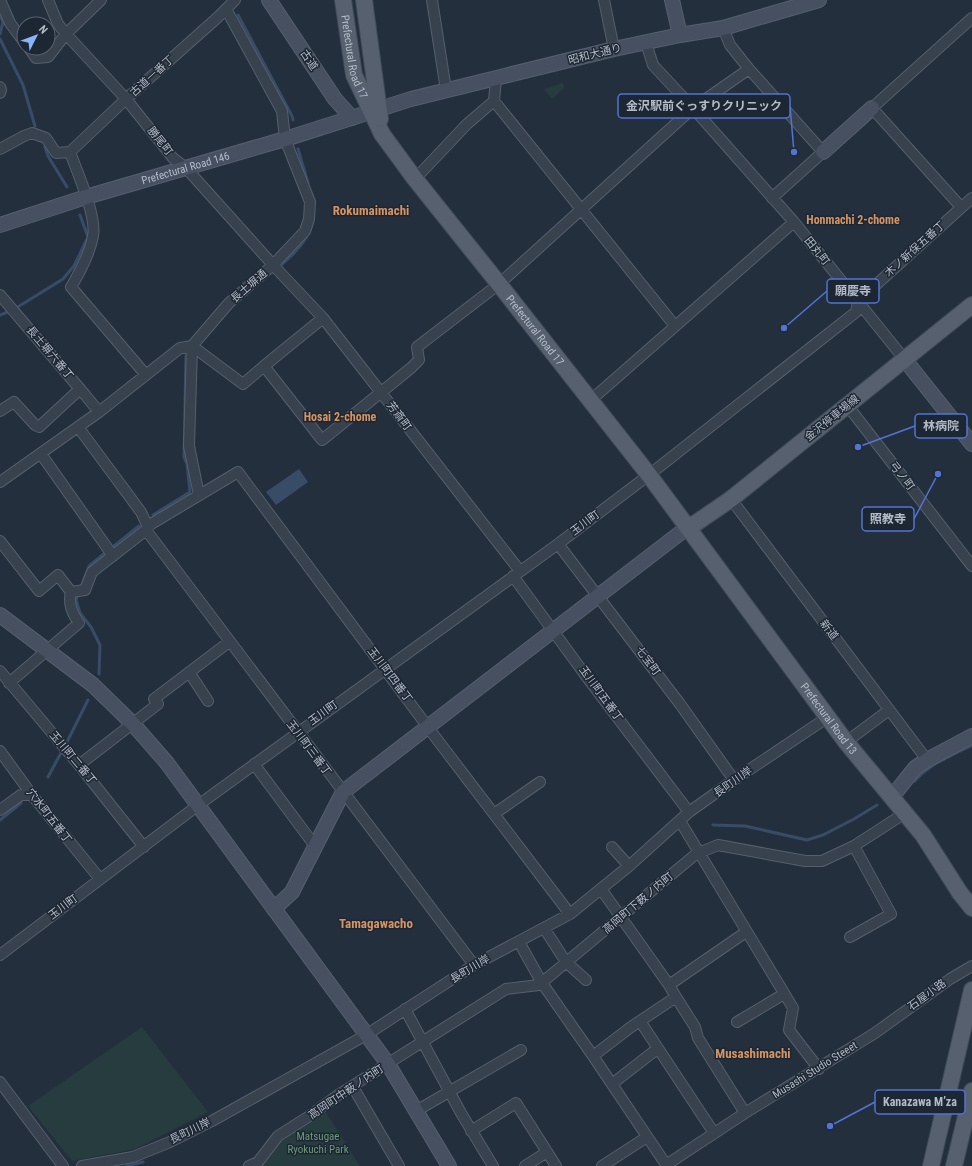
<svg xmlns="http://www.w3.org/2000/svg" width="972" height="1166" font-family="'Roboto Condensed','Noto Sans JP',sans-serif">
<rect width="100%" height="100%" fill="#242f3e"/>
<path fill="#263c3f" d="M 563,83 L 564,88 L 552,99 L 544,89 Z
M 142,1027 L 208,1112 L 135,1149 L 72,1161 L 28,1106 Z
M 325,1111 L 360,1166 L 262,1166 L 282,1139 Z"/>
<path fill="#394c67" d="M 299,469 L 308,482 L 276,505 L 266,492 Z
M 972,742 L 972,747 C 952,757 930,765 915,783 L 912,780 L 920,772 Z"/>
<g fill="none" stroke-linecap="round" stroke-linejoin="round">
<path stroke="#394c67" stroke-width="3" d="M 0,15 L 3,22 L 0,34
M 238,15 L 292,116 L 293,120
M 0,39 L 23,85 L 35,126
M 45,147 L 48,156 L 67,187
M 298,149 L 308,183
M 281,265 C 292,256 309,239 312,224
M 16,308 L 63,279 L 74,266 L 88,237 L 80,215
M 0,315 L 10,311
M 153,515 L 190,492 L 187,464 L 184,457 L 186,356
M 114,546 L 139,526
M 99,674 L 100,645 L 91,627 L 80,613 L 76,600 L 89,566 L 105,553
M 67,742 L 88,700
M 48,777 L 62,751
M 0,820 L 21,803
M 713,825 L 745,826 L 807,840 L 823,835 L 854,819 L 877,805
M 126,1166 L 143,1162"/>
<g stroke="#565f6c" stroke-width="12">
<path id="street" d="M 0,0 L 10,23 L 24,42
M 48,0 L 58,24 L 66,34 L 126,99 L 173,158 L 186,168 L 273,265 L 323,318 L 520,571
M 432,0 L 446,90
M 604,0 L 614,49
M 723,28 L 730,45 L 749,69 L 823,152 L 772,198
M 646,43 L 653,65 L 693,108 L 794,222 L 905,360
M 29,48 L 36,58 L 48,57 L 66,34 L 101,0
M 496,79 L 494,101 L 675,326
M 0,87 L 1,90 L 0,93
M 0,149 L 24,136 L 32,133 L 46,138 L 56,153 L 70,152
M 70,152 C 77,172 97,216 93,236 C 90,253 80,272 71,287 L 146,375
M 70,152 L 126,99 L 217,18 L 235,0
M 415,179 L 467,124 L 494,101
M 961,207 L 872,108 L 972,18
M 0,295 L 86,396 L 99,412
M 192,346 L 243,384 L 264,366 L 322,440 L 411,368 L 419,360 L 417,347 L 499,284 L 693,108 L 749,69
M 192,346 L 189,446 L 199,495
M 264,366 L 323,318
M 591,400 L 794,222
M 847,405 L 972,566
M 0,411 L 14,402 L 35,425 L 39,427 L 80,389
M 78,427 L 141,512 L 148,527
M 41,454 L 113,556
M 0,482 L 99,412 L 180,348 L 192,346 L 229,303 L 273,265 L 305,231 L 309,219 L 310,202 L 285,139 L 282,111 L 226,9
M 731,499 L 927,760
M 146,530 L 474,965
M 0,541 L 39,591 L 58,575 L 71,592 L 85,590 L 92,572 L 146,530 L 151,524 L 238,472 L 439,742 L 570,914
M 558,544 L 680,704 L 734,780
M 513,576 L 589,680 L 689,812
M 0,671 L 79,765 L 144,847
M 189,672 L 208,701
M 9,683 L 79,623 C 72,613 68,604 71,592
M 846,742 L 889,710
M 0,751 L 32,795 L 100,879
M 254,764 L 315,846
M 79,765 L 158,704 L 154,699 L 229,642
M 0,810 L 21,795 L 32,795
M 494,814 L 540,782
M 680,821 L 793,1008 L 789,1030 L 819,1069
M 612,847 L 629,866
M 601,889 L 669,985 L 676,997
M 544,928 L 566,962 L 586,980
M 850,937 L 891,914 L 854,846
M 519,942 L 542,983 L 593,1056 L 667,1166
M 0,955 L 197,806 L 558,544 L 654,471 L 856,312 L 858,301 L 868,292 L 972,198
M 669,985 L 746,932
M 405,1009 L 461,1113 L 493,1166
M 640,1021 L 714,1133
M 737,1022 L 784,994
M 593,1056 L 631,1027 L 676,997 L 695,1027 L 698,1038 L 745,1113
M 0,1082 L 63,1166
M 612,1084 L 657,1049
M 353,1087 L 399,1166
M 416,1111 L 521,1050
M 471,1131 L 516,1103 L 556,1166
M 666,1165 L 745,1113 L 875,1033 L 950,979 L 972,966
M 82,1166 L 133,1157 L 170,1142 L 212,1121 L 366,1035 L 474,965 L 570,914 L 629,866 L 689,812 L 734,780 L 828,717
M 249,1166 L 258,1162 L 278,1136 L 311,1115 L 338,1095 L 506,989 L 539,985 L 696,854 L 718,845 L 805,861 L 822,861 L 854,846 L 905,813
M 525,1166 L 547,1152
M 602,1166 L 647,1137"/>
</g>
<g stroke="#565f6c" stroke-width="16">
<g id="secondary">
<path d="M 269,0 L 335,99 L 352,118"/>
<path d="M 672,0 L 680,35"/>
<path d="M 823,152 L 872,108"/>
<path id="s1" d="M 0,225 L 86,197 L 285,139 L 411,99 L 614,49 L 680,35 L 723,28 L 819,0"/>
<path d="M 905,360 L 972,444"/>
<path d="M 0,615 L 93,685 L 133,724 L 167,763 L 388,1064 L 449,1166"/>
<path d="M 892,797 L 915,768 L 927,760 L 972,736"/>
<path d="M 274,909 L 292,892 L 343,792 L 688,527"/>
</g>
</g>
<g stroke="#414a57" stroke-width="18">
<g id="primary">
<path id="s2" d="M 343,0 L 354,75 L 382,134 L 415,179 L 499,284 L 649,475 L 846,742 L 923,835 L 960,893 L 972,908"/>
<path d="M 364,0 L 380,119"/>
<path d="M 688,527 L 696,523 L 731,499 L 972,305"/>
<path d="M 931,1166 L 972,990"/>
<path d="M 954,1166 L 972,1091"/>
</g>
</g>
<use href="#street" stroke="#38414e" stroke-width="10"/>
<use href="#secondary" stroke="#465061" stroke-width="14"/>
<use href="#primary" stroke="#56606e" stroke-width="16"/>
</g>
<g text-anchor="middle" dominant-baseline="central" stroke-width="3" stroke-linejoin="round" paint-order="stroke">
<g font-size="11" fill="#b4bcc9" stroke="#1d2633">
<text transform="translate(595 54) rotate(-14)">昭和大通り</text>
<text stroke="none"><textPath href="#s2" startOffset="58">Prefectural Road 17</textPath></text>
<text transform="translate(309 60) rotate(56)">古道</text>
<text transform="translate(152 76) rotate(-42)">古道一番丁</text>
<text transform="translate(160 141) rotate(51)">勝尾町</text>
<text stroke="none"><textPath href="#s1" startOffset="194">Prefectural Road 146</textPath></text>
<text transform="translate(915 249) rotate(-42)">木ノ新保五番丁</text>
<text transform="translate(817 251) rotate(51)">田丸町</text>
<text transform="translate(249 286) rotate(-41)">長土塀通</text>
<text stroke="none"><textPath href="#s2" startOffset="390">Prefectural Road 17</textPath></text>
<text transform="translate(50 353) rotate(50)">長土塀六番丁</text>
<text transform="translate(399 416) rotate(53)">芳斎町</text>
<text transform="translate(832 418) rotate(-39)">金沢停車場線</text>
<text transform="translate(902 476) rotate(52)">弓ノ町</text>
<text transform="translate(585 523) rotate(-37)">玉川町</text>
<text transform="translate(829 630) rotate(53)">新道</text>
<text transform="translate(648 661) rotate(53)">七宝町</text>
<text transform="translate(390 675) rotate(53)">玉川町四番丁</text>
<text transform="translate(601 694) rotate(54)">玉川町五番丁</text>
<text transform="translate(323 713) rotate(-36)">玉川町</text>
<text stroke="none"><textPath href="#s2" startOffset="877">Prefectural Road 13</textPath></text>
<text transform="translate(309 748) rotate(53)">玉川町三番丁</text>
<text transform="translate(73 758) rotate(50)">玉川町二番丁</text>
<text transform="translate(733 782) rotate(-35)">長町川岸</text>
<text transform="translate(49 816) rotate(52)">穴水町五番丁</text>
<text transform="translate(638 903) rotate(-40)">高岡町下薮ノ内町</text>
<text transform="translate(63 907) rotate(-37)">玉川町</text>
<text transform="translate(470 969) rotate(-31)">長町川岸</text>
<text transform="translate(927 995) rotate(-36)">石屋小路</text>
<text transform="translate(815 1070) rotate(-32)">Musashi Studio Steeet</text>
<text transform="translate(346 1092) rotate(-34)">高岡町中薮ノ内町</text>
<text transform="translate(190 1131) rotate(-26)">長町川岸</text>
</g>
<g font-size="11" fill="#6b9a76" stroke="#1d2633">
<text x="318" y="1136">Matsugae<tspan x="318" dy="13">Ryokuchi Park</tspan></text>
</g>
<g font-size="12" font-weight="bold" fill="#d59563" stroke="#1d2633">
<text x="853" y="220">Honmachi 2-chome</text>
<text x="340" y="417">Hosai 2-chome</text>
</g>
<g font-size="13" font-weight="bold" fill="#d59563" stroke="#1d2633">
<text x="371" y="210">Rokumaimachi</text>
<text x="376" y="923">Tamagawacho</text>
<text x="753" y="1053">Musashimachi</text>
</g>
</g>
<path fill="none" stroke="#5274d3" stroke-width="1.5" d="M794 152L790 106M784 328L827 291M858 447L915 426M938 474L914 519M830 1126L875 1102"/>
<g fill="#5274d3" stroke="#1d2633" stroke-width="1.5">
<circle cx="794" cy="152" r="4"/>
<circle cx="784" cy="328" r="4"/>
<circle cx="858" cy="447" r="4"/>
<circle cx="938" cy="474" r="4"/>
<circle cx="830" cy="1126" r="4"/>
</g>
<g fill="#1d2633" stroke="#5274d3" stroke-width="1.5">
<rect x="618" y="94" width="172" height="24" rx="4"/>
<rect x="827" y="279" width="52" height="24" rx="4"/>
<rect x="915" y="414" width="52" height="24" rx="4"/>
<rect x="862" y="507" width="52" height="24" rx="4"/>
<rect x="875" y="1090" width="90" height="24" rx="4"/>
</g>
<g font-size="12" text-anchor="middle" font-weight="bold" fill="#b4bcc9">
<text x="704" y="110">金沢駅前ぐっすりクリニック</text>
<text x="853" y="295">願慶寺</text>
<text x="941" y="430">林病院</text>
<text x="888" y="523">照教寺</text>
<text x="920" y="1106">Kanazawa M’za</text>
</g>
<g transform="translate(36 36) rotate(48)"><circle r="19" fill="#1d2633" stroke="#59626f"/>
<path d="M0-3L7 15L0 10L-7 15Z" fill="#8ab4f8"/>
<text y="-6" font-size="11" font-weight="bold" text-anchor="middle" fill="#b4bcc9">N</text>
</g>
</svg>
